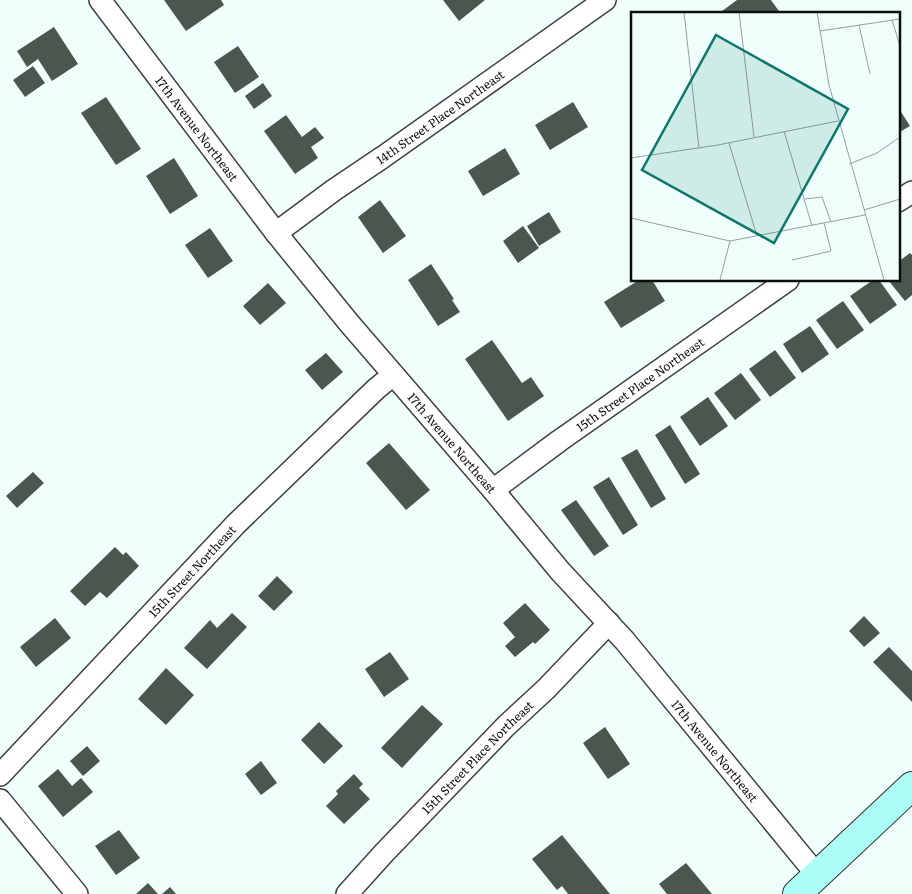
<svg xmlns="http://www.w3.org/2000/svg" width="912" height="894" font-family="Literata,serif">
<rect width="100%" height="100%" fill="#f0fffc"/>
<path fill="#4b564f" d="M 164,0 L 221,0 L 224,5 L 186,31 Z
M 443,0 L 485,0 L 459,21 Z
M 737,0 L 771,0 L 781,14 L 718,14 Z
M 54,27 L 78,64 L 52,81 L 38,59 L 27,67 L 17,51 Z
M 238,46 L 259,77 L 235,93 L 214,62 Z
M 33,66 L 45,83 L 25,97 L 13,80 Z
M 263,83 L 272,96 L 254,109 L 245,96 Z
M 106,97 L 141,149 L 116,165 L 81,113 Z
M 573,102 L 588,127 L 550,150 L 535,125 Z
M 898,107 L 910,126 L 898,133 Z
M 286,115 L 302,137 L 315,127 L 324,138 L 311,147 L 318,158 L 295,174 L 264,131 Z
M 505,148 L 520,174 L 483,196 L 468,171 Z
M 174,158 L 198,196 L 170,214 L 146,176 Z
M 380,200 L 406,236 L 383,253 L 358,217 Z
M 549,212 L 561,232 L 539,246 L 527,226 Z
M 523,226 L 539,248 L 518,263 L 503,241 Z
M 210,228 L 233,261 L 208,278 L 185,245 Z
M 910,253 L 912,255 L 912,295 L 905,301 L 888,280 L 898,280 L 898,262 Z
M 431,264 L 454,299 L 452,300 L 460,312 L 438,326 L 408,280 Z
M 639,280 L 652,280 L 665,301 L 621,328 L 604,302 Z
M 873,280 L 879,280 L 897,305 L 870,324 L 850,296 Z
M 268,283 L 286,303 L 260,325 L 243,306 Z
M 843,301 L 864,330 L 837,349 L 816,320 Z
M 810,326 L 829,354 L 802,373 L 783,344 Z
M 492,340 L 522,383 L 531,377 L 544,396 L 508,421 L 465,359 Z
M 775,350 L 796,378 L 770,397 L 749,369 Z
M 326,353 L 343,372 L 322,390 L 305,370 Z
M 741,373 L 761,400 L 735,420 L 714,393 Z
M 708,397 L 728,426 L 700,446 L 680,417 Z
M 670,425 L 700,474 L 685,484 L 655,435 Z
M 389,443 L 430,490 L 406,510 L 366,463 Z
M 637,449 L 666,499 L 651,508 L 621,458 Z
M 33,472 L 44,483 L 17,508 L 6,496 Z
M 609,477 L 638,525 L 623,535 L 593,487 Z
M 576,500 L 609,546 L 594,556 L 561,510 Z
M 115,547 L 123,555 L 126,552 L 139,566 L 107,598 L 100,592 L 85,606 L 70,591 Z
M 277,576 L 293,592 L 274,611 L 258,596 Z
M 525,603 L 550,630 L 535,644 L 533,642 L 515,657 L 505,646 L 515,637 L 503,623 Z
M 232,613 L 247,627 L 207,669 L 184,648 L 210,620 L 217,628 Z
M 864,616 L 880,633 L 864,647 L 849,631 Z
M 55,618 L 71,638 L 36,667 L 20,647 Z
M 889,647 L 912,671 L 912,702 L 873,662 Z
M 390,652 L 409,679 L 384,697 L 365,669 Z
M 166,668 L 194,695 L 166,725 L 138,699 Z
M 422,705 L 443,724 L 402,768 L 381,748 Z
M 319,722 L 343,746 L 324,764 L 301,740 Z
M 605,727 L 630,764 L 608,779 L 583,743 Z
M 87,746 L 100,761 L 83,776 L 70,761 Z
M 261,761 L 277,783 L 261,795 L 245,774 Z
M 58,769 L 72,786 L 81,778 L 93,792 L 63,817 L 38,786 Z
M 354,774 L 363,784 L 359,788 L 370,799 L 344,824 L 326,806 L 338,794 L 336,791 Z
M 119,830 L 140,858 L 116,875 L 95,846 Z
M 562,835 L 610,894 L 568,894 L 562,886 L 557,890 L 532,859 Z
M 686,863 L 712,894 L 667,894 L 659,884 Z
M 148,883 L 158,894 L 136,894 Z
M 170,887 L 176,894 L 162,894 Z"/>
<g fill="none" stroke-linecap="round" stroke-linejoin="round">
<g stroke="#414141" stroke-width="24">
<g id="street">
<path id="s1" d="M 100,0 L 276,233 L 349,323 L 493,490 L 560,571 L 625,641 L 817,875"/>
<path d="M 898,201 L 912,192"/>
<path id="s2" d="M 276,233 L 334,190 L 383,157 L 605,0"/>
<path id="s3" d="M 493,490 L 559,441 L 788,280"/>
<path id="s4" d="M 0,775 L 236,524 L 376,389 L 393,375"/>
<path d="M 0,800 L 77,894"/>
<path id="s5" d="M 347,894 L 384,853 L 506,726 L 546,689 L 609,623"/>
</g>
</g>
<g stroke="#303030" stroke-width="30">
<path id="secondary" d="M 797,894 L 912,786"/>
</g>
<use href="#street" stroke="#fff" stroke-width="21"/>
<use href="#secondary" stroke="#acfdf6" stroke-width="28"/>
</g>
<g text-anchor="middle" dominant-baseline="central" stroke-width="5" stroke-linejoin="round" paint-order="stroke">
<g font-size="12" fill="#0e0e0e" stroke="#fff">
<text stroke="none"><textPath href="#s2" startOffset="201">14th Street Place Northeast</textPath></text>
<text stroke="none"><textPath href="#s1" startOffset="161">17th Avenue Northeast</textPath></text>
<text stroke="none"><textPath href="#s3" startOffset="181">15th Street Place Northeast</textPath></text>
<text stroke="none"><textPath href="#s1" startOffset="566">17th Avenue Northeast</textPath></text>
<text stroke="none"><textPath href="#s4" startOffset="280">15th Street Northeast</textPath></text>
<text stroke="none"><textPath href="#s1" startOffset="971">17th Avenue Northeast</textPath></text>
<text stroke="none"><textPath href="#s5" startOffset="189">15th Street Place Northeast</textPath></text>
</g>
</g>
<g transform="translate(631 12)">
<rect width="269" height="269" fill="#f0fffc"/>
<path fill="none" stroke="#969f9d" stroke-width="1" d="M 53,0 L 68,136M 108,0 L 123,125M 186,0 L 198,73 L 253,268M 261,8 L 269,34M 228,13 L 239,62M 189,19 L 269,7M 153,119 L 181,214M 98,131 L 126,224M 0,146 L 87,133 L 207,109M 218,152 L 246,141 L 269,125M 174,187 L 191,185 L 200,210M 233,198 L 269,187M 0,206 L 99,229 L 234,203M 161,248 L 200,239 L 193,211M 89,268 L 99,229"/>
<path fill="#0f766e" fill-opacity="0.15" stroke="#0f766e" stroke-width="2.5" d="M 85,23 L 217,97 L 143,231 L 11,158 Z"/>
<rect width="269" height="269" fill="none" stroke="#0e0e0e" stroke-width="2.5"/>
</g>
</svg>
